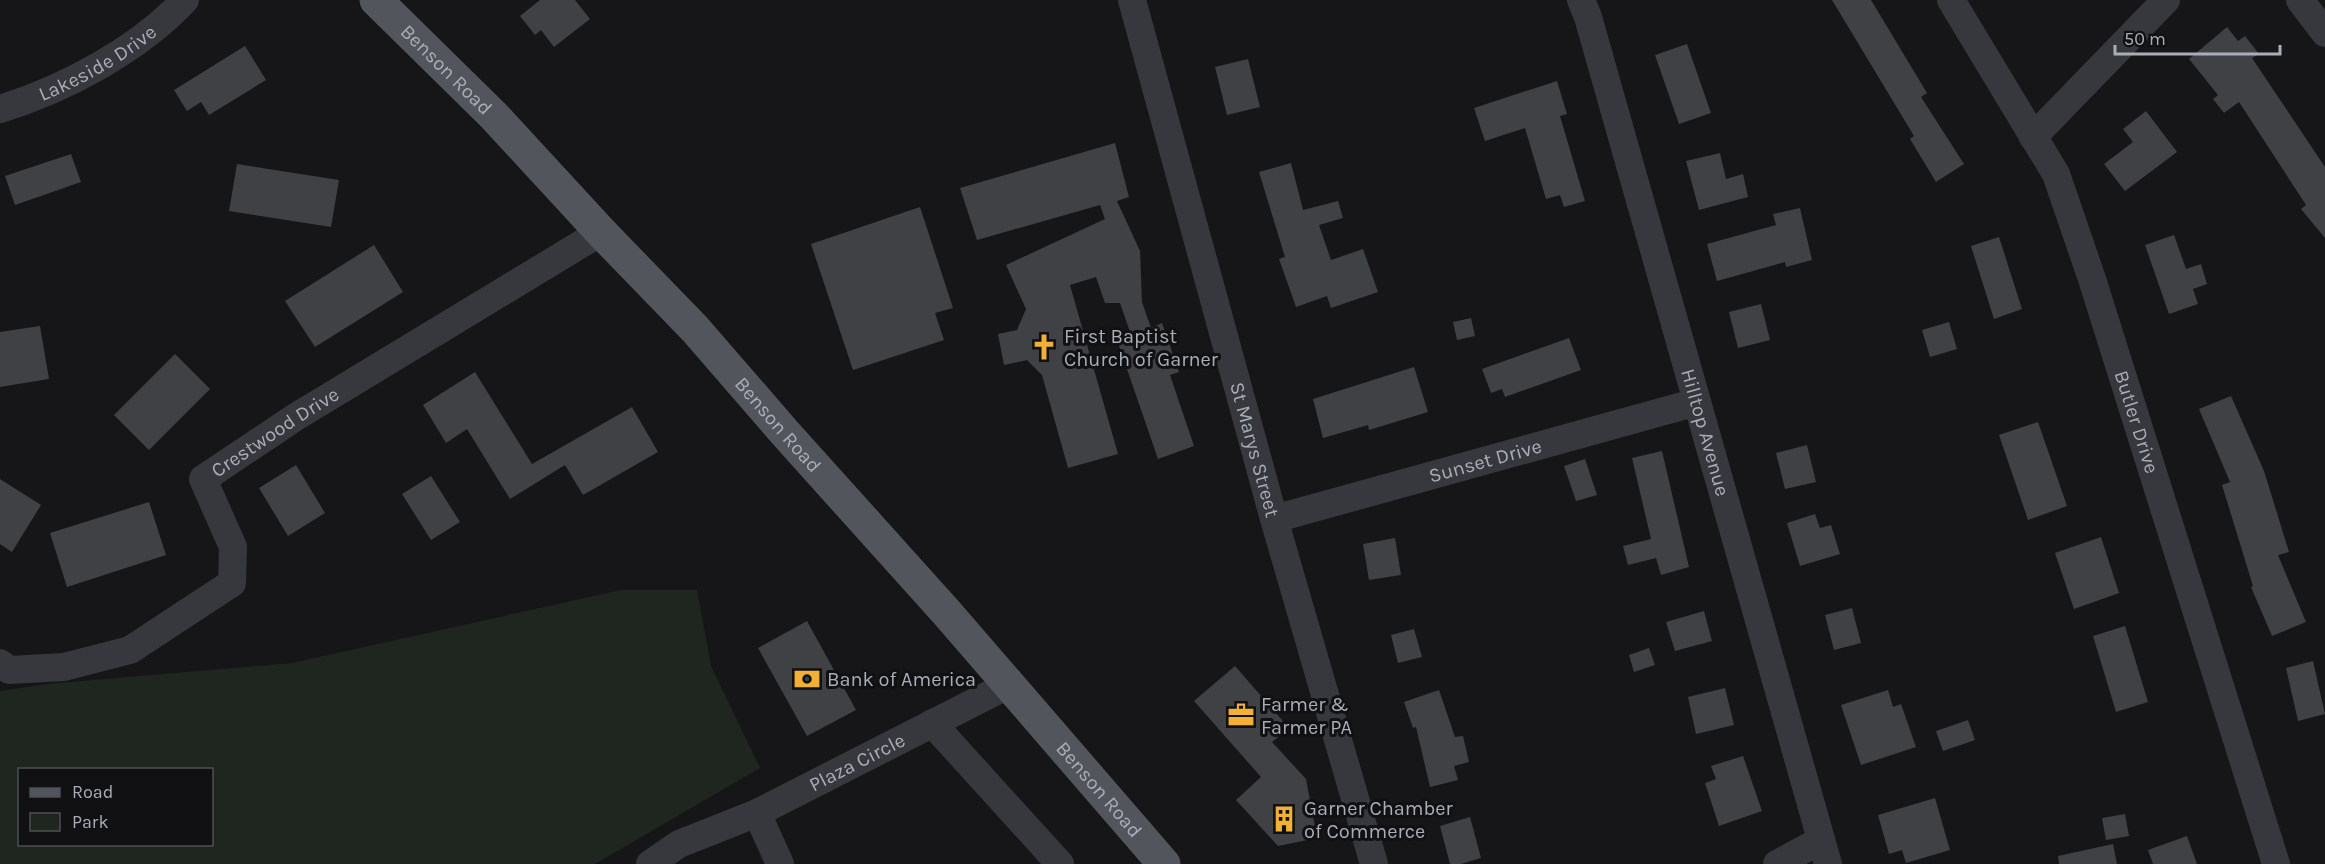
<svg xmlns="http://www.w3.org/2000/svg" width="2325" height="864" font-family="Karla,sans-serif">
<rect width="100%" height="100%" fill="#161618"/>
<path fill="#1e261f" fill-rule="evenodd" d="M 621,590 L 697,590 L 711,666 L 760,768 L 595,864 L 0,864 L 0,691 L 47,684 L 292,663 ZM 20,770 L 212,770 L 212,844 L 20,844 Z"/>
<path fill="#404145" d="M 540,0 L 575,0 L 590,19 L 554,47 L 541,30 L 535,35 L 520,16 Z
M 1832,0 L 1871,0 L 1927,93 L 1921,97 L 1964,164 L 1936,182 L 1910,139 L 1914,136 Z
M 2227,27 L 2238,41 L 2245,36 L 2259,54 L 2252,58 L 2325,167 L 2325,238 L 2301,209 L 2306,205 L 2239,102 L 2224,113 L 2213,99 L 2218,95 L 2189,59 Z
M 1687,44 L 1711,113 L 1679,124 L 1655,55 Z
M 245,46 L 266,80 L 209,115 L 201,102 L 187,111 L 174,90 Z
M 1248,59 L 1260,107 L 1227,115 L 1215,67 Z
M 1557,81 L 1567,114 L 1560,116 L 1585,201 L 1564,207 L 1560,195 L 1546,199 L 1525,128 L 1485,141 L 1474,108 Z
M 2146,111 L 2177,152 L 2125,191 L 2104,164 L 2133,142 L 2123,129 Z
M 1115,143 L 1129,197 L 1117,201 L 1140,251 L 1142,302 L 1151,328 L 1162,323 L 1179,372 L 1170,375 L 1194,446 L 1158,459 L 1116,337 L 1130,332 L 1120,303 L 1105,303 L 1096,277 L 1070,285 L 1118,454 L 1068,468 L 1042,375 L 1027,360 L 1004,365 L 998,334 L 1017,330 L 1026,309 L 1006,265 L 1105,219 L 1100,205 L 977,240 L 960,188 Z
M 1720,153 L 1726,179 L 1743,174 L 1748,197 L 1699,210 L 1686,161 Z
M 71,154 L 81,182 L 15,205 L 5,176 Z
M 1291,163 L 1303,210 L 1338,201 L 1343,218 L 1319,225 L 1331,260 L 1363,249 L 1378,292 L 1331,308 L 1327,296 L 1296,307 L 1279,259 L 1285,257 L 1259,172 Z
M 237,164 L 339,180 L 331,227 L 229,211 Z
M 920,207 L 953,308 L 935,313 L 944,340 L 853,370 L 811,244 Z
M 1800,208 L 1812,260 L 1786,267 L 1785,262 L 1717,281 L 1707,244 L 1776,225 L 1773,214 Z
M 2174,235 L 2186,269 L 2201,264 L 2207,284 L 2193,289 L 2198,304 L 2169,314 L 2145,245 Z
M 1999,237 L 2022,309 L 1994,319 L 1971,246 Z
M 374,245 L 403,292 L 315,347 L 285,301 Z
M 1761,304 L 1770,340 L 1738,348 L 1729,312 Z
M 1471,318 L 1475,336 L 1457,340 L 1453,322 Z
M 1949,322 L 1957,349 L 1930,357 L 1922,330 Z
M 40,326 L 49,379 L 0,387 L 0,332 Z
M 1569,338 L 1581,370 L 1505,397 L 1502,389 L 1491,393 L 1482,369 Z
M 175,354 L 210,389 L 149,450 L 114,415 Z
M 1414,367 L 1428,412 L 1369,430 L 1368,425 L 1323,438 L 1313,399 Z
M 475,372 L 532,464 L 632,407 L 658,452 L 583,495 L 565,465 L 510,499 L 467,429 L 446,443 L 423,405 Z
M 2231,396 L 2264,471 L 2289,552 L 2278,555 L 2306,622 L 2272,636 L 2251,587 L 2253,586 L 2222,485 L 2230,482 L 2199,409 Z
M 2038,422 L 2067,506 L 2028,520 L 1999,435 Z
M 1807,445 L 1816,482 L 1785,489 L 1776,453 Z
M 1662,451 L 1689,567 L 1661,575 L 1656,558 L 1628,565 L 1623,546 L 1651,539 L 1632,458 Z
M 1585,459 L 1597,495 L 1576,501 L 1564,466 Z
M 296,465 L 325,513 L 288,536 L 259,488 Z
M 431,476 L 460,522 L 431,540 L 402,494 Z
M 0,479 L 41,505 L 12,552 L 0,544 Z
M 149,502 L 166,555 L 67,587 L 50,533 Z
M 1815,514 L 1820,528 L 1831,525 L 1840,554 L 1800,566 L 1787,523 Z
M 2101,537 L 2119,593 L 2074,609 L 2055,553 Z
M 1395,538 L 1401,575 L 1369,580 L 1363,544 Z
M 1852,608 L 1861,643 L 1834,650 L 1825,615 Z
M 1704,611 L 1712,641 L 1675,651 L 1666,622 Z
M 807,621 L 856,710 L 807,736 L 758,648 Z
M 2125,626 L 2148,702 L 2116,712 L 2093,636 Z
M 1414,629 L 1422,657 L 1398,663 L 1391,635 Z
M 1649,648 L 1655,665 L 1634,672 L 1629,655 Z
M 2313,661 L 2325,714 L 2298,721 L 2286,668 Z
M 1235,666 L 1289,728 L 1272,742 L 1306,779 L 1317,838 L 1278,846 L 1236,800 L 1261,777 L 1194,701 Z
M 1725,688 L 1734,725 L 1696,734 L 1688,697 Z
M 1439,690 L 1455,737 L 1463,736 L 1469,762 L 1454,766 L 1458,780 L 1430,787 L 1416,727 L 1413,728 L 1404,702 Z
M 1888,690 L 1893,707 L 1901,704 L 1916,747 L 1861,765 L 1841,705 Z
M 1968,720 L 1975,740 L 1943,751 L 1936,731 Z
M 1743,756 L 1762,811 L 1719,826 L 1705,783 L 1716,779 L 1711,766 Z
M 1935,798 L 1950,850 L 1906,863 L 1902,850 L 1889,854 L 1878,815 Z
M 2125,814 L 2129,836 L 2106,840 L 2102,818 Z
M 1470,817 L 1481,858 L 1461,864 L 1450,864 L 1440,826 Z
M 2187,836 L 2197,864 L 2153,864 L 2148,850 Z
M 2113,844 L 2117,864 L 2059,864 L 2058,856 Z"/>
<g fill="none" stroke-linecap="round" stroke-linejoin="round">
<g stroke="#37383d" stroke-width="28">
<path id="s1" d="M 1132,0 L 1274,519 L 1374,864"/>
<path id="s2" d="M 1581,0 L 1588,17 L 1828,864"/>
<path id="s3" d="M 1951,0 L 2056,174 L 2092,279 L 2276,864"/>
<path d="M 2300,0 L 2325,33"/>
<path id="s4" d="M 0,109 C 65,89 138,50 185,0"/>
<path d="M 2033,137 L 2166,0"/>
<path id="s5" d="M 1274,519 L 1697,402"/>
<path id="s6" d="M 0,663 L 9,670 L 64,667 L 130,650 L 232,583 L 233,547 L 203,479 L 294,418 L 601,232"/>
<path d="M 932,723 L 1060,864"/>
<path d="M 650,864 L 679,844 L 757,813"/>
<path id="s7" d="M 780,864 L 757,813 L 1008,685"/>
<path d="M 1777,864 L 1821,840"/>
</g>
<path stroke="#53555c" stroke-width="33" id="s8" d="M 376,0 L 494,116 L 601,232 L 695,329 L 786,434 L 947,613 L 1164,864"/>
</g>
<defs>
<g id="church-bare" transform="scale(2.07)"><path d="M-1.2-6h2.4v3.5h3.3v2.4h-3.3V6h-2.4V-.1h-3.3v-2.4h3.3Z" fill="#f2b134" stroke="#111113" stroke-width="2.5" paint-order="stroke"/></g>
<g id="bank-bare" transform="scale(2.07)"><path d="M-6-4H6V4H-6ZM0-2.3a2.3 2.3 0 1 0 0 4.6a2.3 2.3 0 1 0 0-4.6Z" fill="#f2b134" stroke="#111113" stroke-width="2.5" paint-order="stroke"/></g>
<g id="office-bare" transform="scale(2.07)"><path d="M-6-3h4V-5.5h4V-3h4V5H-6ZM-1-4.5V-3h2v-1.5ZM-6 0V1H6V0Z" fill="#f2b134" stroke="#111113" stroke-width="2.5" paint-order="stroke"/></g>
<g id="building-bare" transform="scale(2.07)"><path d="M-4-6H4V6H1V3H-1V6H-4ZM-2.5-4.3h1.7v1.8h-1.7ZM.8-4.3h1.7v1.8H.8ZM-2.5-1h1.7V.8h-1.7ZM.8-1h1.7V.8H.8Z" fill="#f2b134" stroke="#111113" stroke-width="2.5" paint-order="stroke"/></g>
</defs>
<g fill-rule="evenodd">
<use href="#church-bare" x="1044" y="347"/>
<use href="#bank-bare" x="807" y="679"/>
<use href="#office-bare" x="1241" y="715"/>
<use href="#building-bare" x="1284" y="819"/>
</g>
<g text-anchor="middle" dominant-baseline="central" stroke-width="6" stroke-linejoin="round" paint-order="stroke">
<g font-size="20" fill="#a8adb8" stroke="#111113">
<text stroke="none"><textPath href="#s4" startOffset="108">Lakeside Drive</textPath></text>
<text stroke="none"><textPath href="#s8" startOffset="99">Benson Road</textPath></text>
<text stroke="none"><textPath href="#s3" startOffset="464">Butler Drive</textPath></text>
<text stroke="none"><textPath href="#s8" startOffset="585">Benson Road</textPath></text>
<text stroke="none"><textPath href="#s6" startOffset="453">Crestwood Drive</textPath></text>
<text stroke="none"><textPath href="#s2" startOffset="450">Hilltop Avenue</textPath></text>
<text stroke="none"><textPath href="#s1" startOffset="466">St Marys Street</textPath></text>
<text stroke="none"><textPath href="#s5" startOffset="219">Sunset Drive</textPath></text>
<text stroke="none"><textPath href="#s7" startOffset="168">Plaza Circle</textPath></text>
<text stroke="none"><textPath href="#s8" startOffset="1071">Benson Road</textPath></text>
</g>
<g font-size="20" fill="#a8adb8" stroke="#111113" text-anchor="start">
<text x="1064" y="336">First Baptist<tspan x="1064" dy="23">Church of Garner</tspan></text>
<text x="827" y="679">Bank of America</text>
<text x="1261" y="704">Farmer &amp;<tspan x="1261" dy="23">Farmer PA</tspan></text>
<text x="1304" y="808">Garner Chamber<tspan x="1304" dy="23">of Commerce</tspan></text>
</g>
</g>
<rect x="18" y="768" width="195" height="78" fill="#111113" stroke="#4d4f55" stroke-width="1.5"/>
<rect x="30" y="788" width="30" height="9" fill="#53555c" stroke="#4d4f55" stroke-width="1.5"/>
<text x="72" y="798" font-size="18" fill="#a8adb8">Road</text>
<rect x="30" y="813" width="30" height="18" fill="#1e261f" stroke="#4d4f55" stroke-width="1.5"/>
<text x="72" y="828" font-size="18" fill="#a8adb8">Park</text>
<path d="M2115 45v9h165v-9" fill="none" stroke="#a8adb8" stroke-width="3"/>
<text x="2124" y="45" font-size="18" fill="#a8adb8" stroke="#111113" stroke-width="4.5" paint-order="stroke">50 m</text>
</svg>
